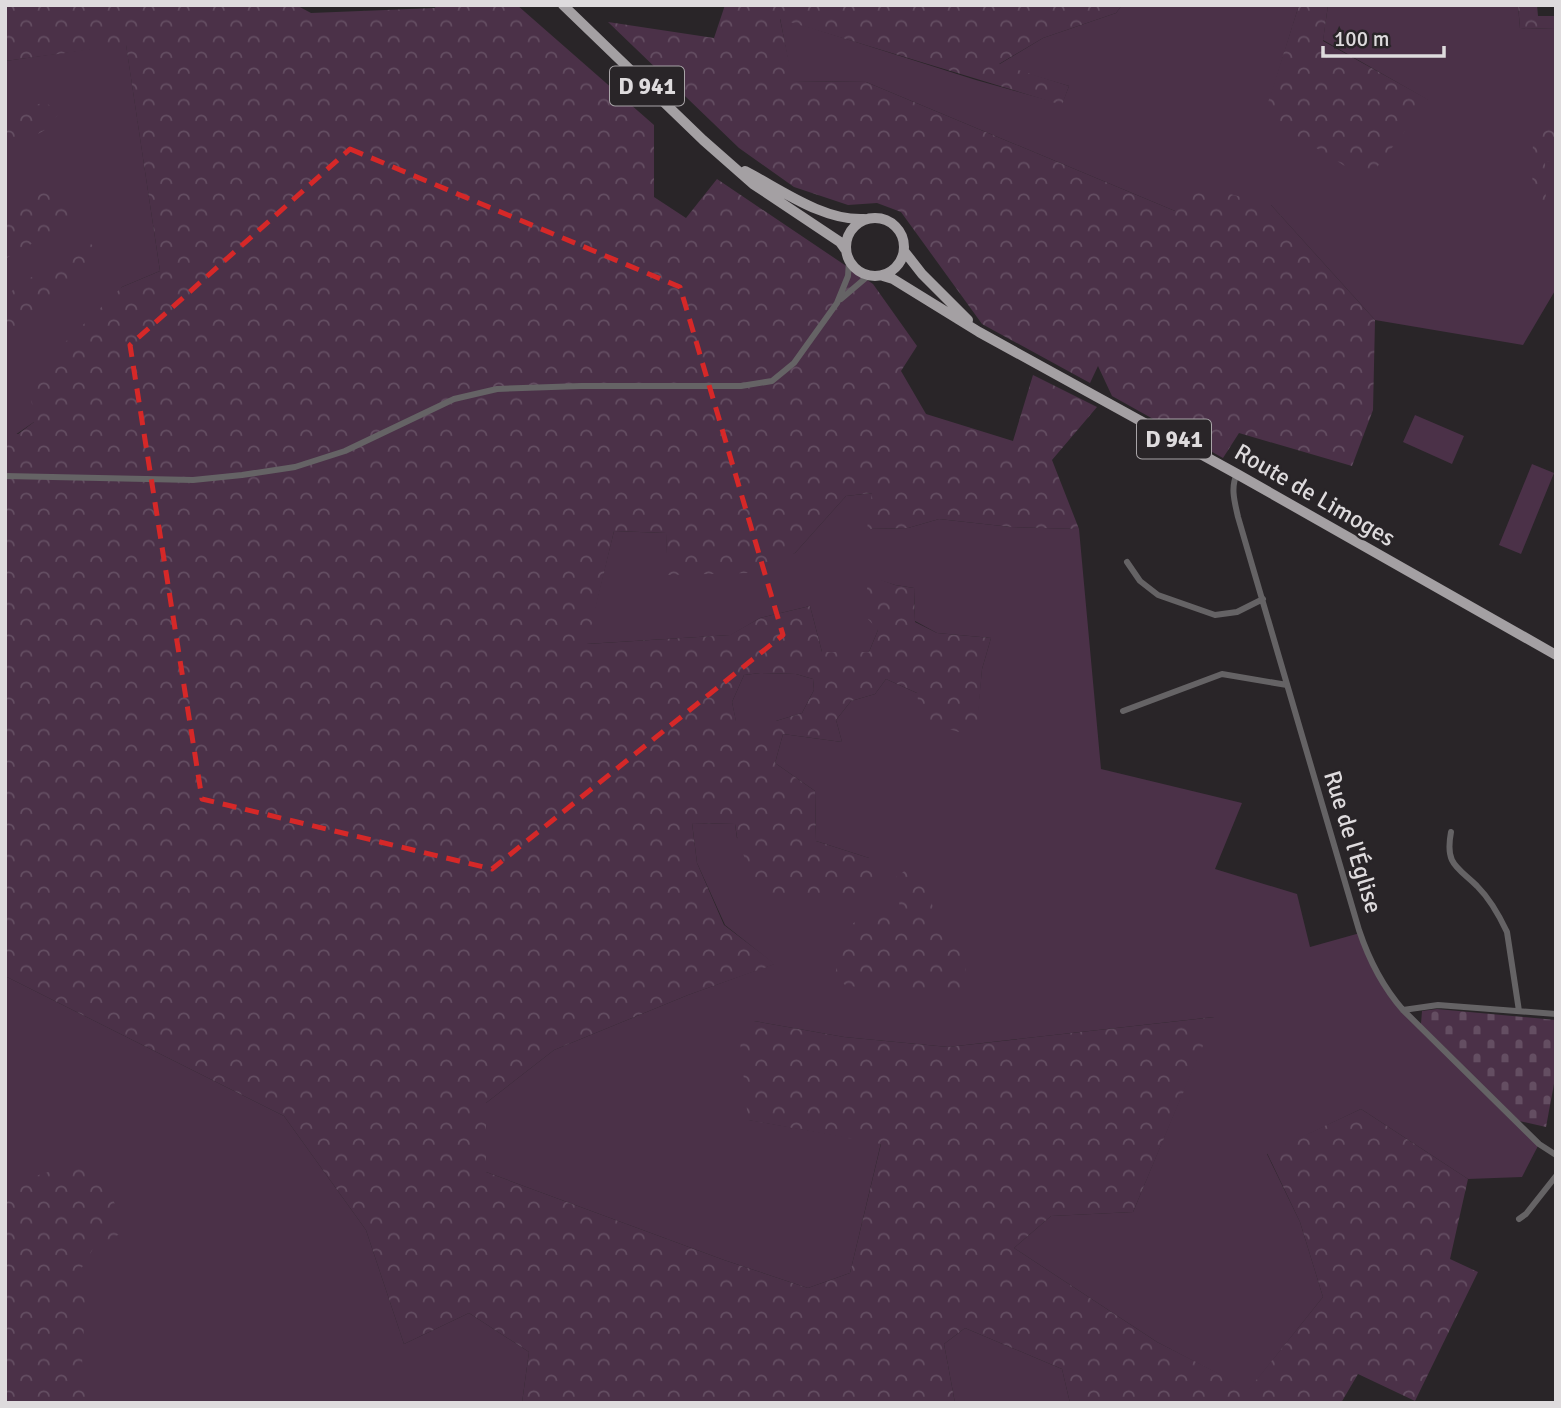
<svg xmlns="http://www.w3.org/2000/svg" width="1561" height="1408" font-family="Signika,sans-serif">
<defs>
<pattern id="forest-crowns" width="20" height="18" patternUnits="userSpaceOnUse" patternTransform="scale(1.75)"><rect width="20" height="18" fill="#4b3148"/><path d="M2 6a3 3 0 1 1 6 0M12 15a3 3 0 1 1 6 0" fill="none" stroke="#644e62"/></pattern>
<pattern id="cemetery-stones" width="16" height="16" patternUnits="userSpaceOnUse" patternTransform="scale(1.75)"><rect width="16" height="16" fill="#4b3148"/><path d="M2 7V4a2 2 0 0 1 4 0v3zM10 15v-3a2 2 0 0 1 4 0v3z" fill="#644e62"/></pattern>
</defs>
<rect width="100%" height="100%" fill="#292528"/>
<path fill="#4b3148" d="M 1122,5 L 1299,5 L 1265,115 L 1428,100 L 1323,40 L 1328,5 L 1518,5 L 1520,28 L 1556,29 L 1556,289 L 1523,345 L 1375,320 L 1271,205 L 1175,211 L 866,82 L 792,81 L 780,18 L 976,80 L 1062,104 L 1069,86 L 998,65 L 1043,38 L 1116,13 Z
M 126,44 L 160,271 L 122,287 L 34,422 L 5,442 L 5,61 Z
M 1415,415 L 1464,436 L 1452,464 L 1403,442 Z
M 1532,464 L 1554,473 L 1521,554 L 1499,545 Z
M 873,493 L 868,529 L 908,528 L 939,519 L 1011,527 L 1079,529 L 1101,769 L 1242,803 L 1215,869 L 1297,894 L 1310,947 L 1360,933 L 1388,993 L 1539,1144 L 1522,1177 L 1468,1179 L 1361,1109 L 1267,1154 L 1300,1222 L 1323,1297 L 1249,1390 L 1157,1342 L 1014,1248 L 1051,1216 L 1133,1212 L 1214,1017 L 948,1047 L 844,1037 L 754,1021 L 749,1120 L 881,1143 L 850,1273 L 808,1288 L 724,1260 L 486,1172 L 486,1103 L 554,1050 L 688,995 L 774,964 L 725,925 L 697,863 L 692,823 L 735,824 L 737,838 L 869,858 L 816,841 L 815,791 L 775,763 L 783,734 L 842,742 L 836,720 L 851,701 L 875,694 L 886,679 L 917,693 L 976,730 L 982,669 L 991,638 L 937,633 L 915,621 L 914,588 L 895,585 L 873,578 L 878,630 L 869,652 L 822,652 L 810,606 L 760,618 L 731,635 L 586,644 L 614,531 L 666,533 L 668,575 L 795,553 L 846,496 Z
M 760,673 L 796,674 L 813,679 L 814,690 L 802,713 L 776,721 L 736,722 L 732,702 L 744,675 Z
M 5,976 L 284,1116 L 366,1230 L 404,1344 L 469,1313 L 529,1352 L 522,1403 L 5,1403 Z
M 965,1328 L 1062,1369 L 1070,1403 L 955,1403 L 944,1344 Z"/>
<path fill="url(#forest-crowns)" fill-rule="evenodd" d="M 5,5 L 296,5 L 311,13 L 435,8 L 436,5 L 517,5 L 654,125 L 654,197 L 686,218 L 717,179 L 873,284 L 917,346 L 901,371 L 926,414 L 1013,441 L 1033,375 L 1097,407 L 1052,460 L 1079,529 L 1011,527 L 939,519 L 908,528 L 867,529 L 872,493 L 846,496 L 795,553 L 748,573 L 667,575 L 666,533 L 614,531 L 587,644 L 730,635 L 760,618 L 810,606 L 822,652 L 869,652 L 878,630 L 868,619 L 867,588 L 873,577 L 895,585 L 914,588 L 915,622 L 937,633 L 991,638 L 982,669 L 977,730 L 959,732 L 921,721 L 917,693 L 886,679 L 875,694 L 851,701 L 836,720 L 842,742 L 783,734 L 775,763 L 815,791 L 816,841 L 869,858 L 877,898 L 757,892 L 737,837 L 735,824 L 692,823 L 697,863 L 724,925 L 775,964 L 688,995 L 554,1050 L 486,1103 L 486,1172 L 724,1260 L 808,1288 L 850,1273 L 881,1144 L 748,1120 L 740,1041 L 754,1021 L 844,1037 L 948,1047 L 1215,1017 L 1133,1212 L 1051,1216 L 1014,1248 L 1157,1342 L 1249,1389 L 1323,1297 L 1300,1222 L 1267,1153 L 1361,1109 L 1468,1179 L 1450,1259 L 1478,1272 L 1415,1401 L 1358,1374 L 1341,1403 L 1070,1403 L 1062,1369 L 965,1328 L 944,1344 L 955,1403 L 522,1403 L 529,1352 L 469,1313 L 404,1344 L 366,1230 L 284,1116 L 5,976 L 5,432 L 18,434 L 34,422 L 31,396 L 54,353 L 122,287 L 160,271 L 126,45 L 5,61 ZM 760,673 L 796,674 L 813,679 L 814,690 L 802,713 L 776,721 L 736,721 L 732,702 L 744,675 Z
M 725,5 L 1122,5 L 1116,13 L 1043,38 L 999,64 L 1069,86 L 1062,105 L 780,19 L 793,81 L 866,82 L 1175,211 L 1189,183 L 1271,205 L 1375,320 L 1373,410 L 1352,466 L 1239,433 L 1223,458 L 1112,396 L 1098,366 L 1090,383 L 982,324 L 901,212 L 877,203 L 848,205 L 794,187 L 739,148 L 608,22 L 714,38 Z
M 1299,5 L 1328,5 L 1323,41 L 1429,100 L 1367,180 L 1264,115 Z
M 1518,5 L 1537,5 L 1538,16 L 1556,16 L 1556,29 L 1520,28 Z
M 44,103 L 62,110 L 45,130 L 5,152 L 5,116 L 24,107 Z
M 1556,124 L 1556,160 L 1545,162 L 1546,208 L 1532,207 L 1533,134 Z
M 37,186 L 62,189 L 70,213 L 66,224 L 5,259 L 5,209 L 19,196 Z
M 91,244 L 100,253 L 96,262 L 57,294 L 5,351 L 5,297 L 21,283 Z
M 907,869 C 924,882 932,897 935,917 C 979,952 968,945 961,995 L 908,996 L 845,985 L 835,974 L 849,926 L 861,918 L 901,914 L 895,878 Z
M 77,1163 L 111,1196 L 128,1230 L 94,1247 L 81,1269 L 85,1303 L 81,1386 L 117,1403 L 5,1403 L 5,1176 L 26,1179 Z"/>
<path fill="url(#cemetery-stones)" d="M 1437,1009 L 1556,1020 L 1556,1073 L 1546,1127 L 1519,1121 L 1421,1024 L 1422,1011 Z"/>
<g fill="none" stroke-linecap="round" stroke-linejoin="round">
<path stroke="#656365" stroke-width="6" d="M 841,299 L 868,276
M 1237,474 C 1230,488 1235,503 1238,517 L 1359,930 C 1369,960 1382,986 1403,1010 L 1539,1144 L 1556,1155
M 5,476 L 193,480 L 242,475 L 295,467 L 345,451 L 454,399 L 497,389 L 581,386 L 741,386 L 772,381 L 794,363 L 837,303 L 848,276 L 849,261
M 1127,562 L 1140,581 L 1158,595 L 1215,615 L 1237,612 L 1263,599
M 1123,711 L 1222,674 L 1287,685
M 1451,832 C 1445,864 1456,866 1477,886 C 1489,898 1500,917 1507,932 L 1519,1011
M 1403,1010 L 1438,1005 L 1556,1014
M 1519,1219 L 1526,1214 L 1556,1176"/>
<path stroke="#a4a0a3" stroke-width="10" d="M 563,5 L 703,140 L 753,184 L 840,242 L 845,249
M 745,171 C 780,189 823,221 864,219
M846 247a29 29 0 1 1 58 0a29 29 0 1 1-58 0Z
M 904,251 L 922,274 L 968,320
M 883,276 L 893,279 L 979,332 L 1237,474 L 1556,655"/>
</g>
<path fill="none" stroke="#d62828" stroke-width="5" stroke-dasharray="14 9" stroke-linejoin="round" d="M 350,149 L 680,287 L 783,635 L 492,869 L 202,799 L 130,345 Z"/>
<g text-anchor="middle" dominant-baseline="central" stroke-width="5" stroke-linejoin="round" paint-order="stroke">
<g fill="#292528" stroke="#a8a4a7" stroke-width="2">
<rect x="610" y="66.5" width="74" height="39" rx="5"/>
<rect x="1137" y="419.5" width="74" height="39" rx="5"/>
</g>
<g font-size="23" font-weight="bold" fill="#dedbdd">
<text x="647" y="86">D 941</text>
<text x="1174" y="439">D 941</text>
</g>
<g font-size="24" fill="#dedbdd" stroke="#292528">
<text transform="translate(1315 495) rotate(30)">Route de Limoges</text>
<text transform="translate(1353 842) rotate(73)">Rue de l'Église</text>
</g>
</g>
<rect width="1561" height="1408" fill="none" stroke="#dedbdd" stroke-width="14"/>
<path d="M1323 46v10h121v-10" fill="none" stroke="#dedbdd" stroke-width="3.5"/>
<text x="1334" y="46" font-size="21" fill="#dedbdd" stroke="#292528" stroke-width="5" paint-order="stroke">100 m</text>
</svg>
